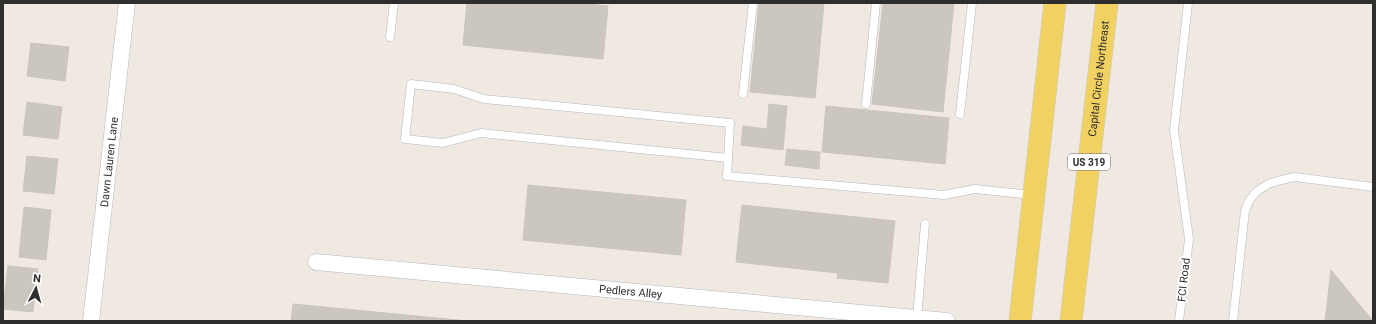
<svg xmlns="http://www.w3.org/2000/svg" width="1376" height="324" font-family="Roboto,sans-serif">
<rect width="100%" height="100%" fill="#efe9e1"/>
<path fill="#cbc7bf" stroke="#cbc5ba" d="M 467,3 L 579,3 L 608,6 L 603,59 L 463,45 Z
M 759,3 L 824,3 L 815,98 L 750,92 Z
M 883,3 L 954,3 L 943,112 L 872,104 Z
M 31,43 L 69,47 L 65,81 L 27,76 Z
M 27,102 L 62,107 L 58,139 L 23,135 Z
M 769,104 L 787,106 L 783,150 L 741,145 L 743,126 L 767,129 Z
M 826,106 L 949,118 L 945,164 L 822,152 Z
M 787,149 L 820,152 L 819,169 L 785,165 Z
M 27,156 L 58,159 L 54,194 L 23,191 Z
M 528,185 L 686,200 L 681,255 L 523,240 Z
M 742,205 L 895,221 L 888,283 L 837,278 L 838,273 L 736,262 Z
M 24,207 L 51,210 L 46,260 L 19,257 Z
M 8,266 L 38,269 L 33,312 L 3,309 Z
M 1331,270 L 1373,321 L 1325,321 Z
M 293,304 L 468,321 L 291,321 Z"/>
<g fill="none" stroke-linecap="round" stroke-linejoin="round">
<g stroke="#b4b7c1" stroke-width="9">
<path id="service" d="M 390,37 L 394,3
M 743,94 L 753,3
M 866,104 L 876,3
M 960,114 L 972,3
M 728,158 L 481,133 L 443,143 L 405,139 L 411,84 L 454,89 L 484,99 L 730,123 L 727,176 L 944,195 L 975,189 L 1033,195
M 917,318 L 925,224
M 1179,321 L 1189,239 L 1174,130 L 1188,3
M 1233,321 L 1245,211 L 1249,201 L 1256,192 L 1268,184 L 1281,180 L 1295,177 L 1373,187"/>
</g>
<g stroke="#b4b7c1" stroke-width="17">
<g id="minor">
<path id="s1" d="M 316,262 L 947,321"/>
<path id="s2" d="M 91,321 L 127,3"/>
</g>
</g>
<g stroke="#c9c9c9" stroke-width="23">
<g id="primary">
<path d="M 1020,321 L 1055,3"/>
<path id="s3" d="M 1071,321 L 1107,3"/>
</g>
</g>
<use href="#service" stroke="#fff" stroke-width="8"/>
<use href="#minor" stroke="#fff" stroke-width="16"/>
<use href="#primary" stroke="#f2d163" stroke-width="22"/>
</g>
<g text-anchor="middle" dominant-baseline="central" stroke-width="4" stroke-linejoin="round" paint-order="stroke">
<rect fill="#fff" stroke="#6d6d6d" stroke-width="1" x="1068" y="154" width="42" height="16" rx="3"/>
<g font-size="10" font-weight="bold" fill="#2e2e2e">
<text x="1089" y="162">US 319</text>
</g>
<g font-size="11" fill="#2e2e2e" stroke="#fff">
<text stroke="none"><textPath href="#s3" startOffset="244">Capital Circle Northeast</textPath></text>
<text stroke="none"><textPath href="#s2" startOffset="160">Dawn Lauren Lane</textPath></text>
<text transform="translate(1184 280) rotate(-84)">FCI Road</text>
<text stroke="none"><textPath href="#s1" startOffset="316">Pedlers Alley</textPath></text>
</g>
</g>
<rect width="1376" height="324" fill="none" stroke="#2e2e2e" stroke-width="8"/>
<g transform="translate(36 288) rotate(6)" stroke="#ffffff" stroke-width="3" paint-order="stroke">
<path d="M0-3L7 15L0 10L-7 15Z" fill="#2e2e2e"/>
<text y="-6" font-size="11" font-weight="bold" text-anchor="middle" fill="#2e2e2e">N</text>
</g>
</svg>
